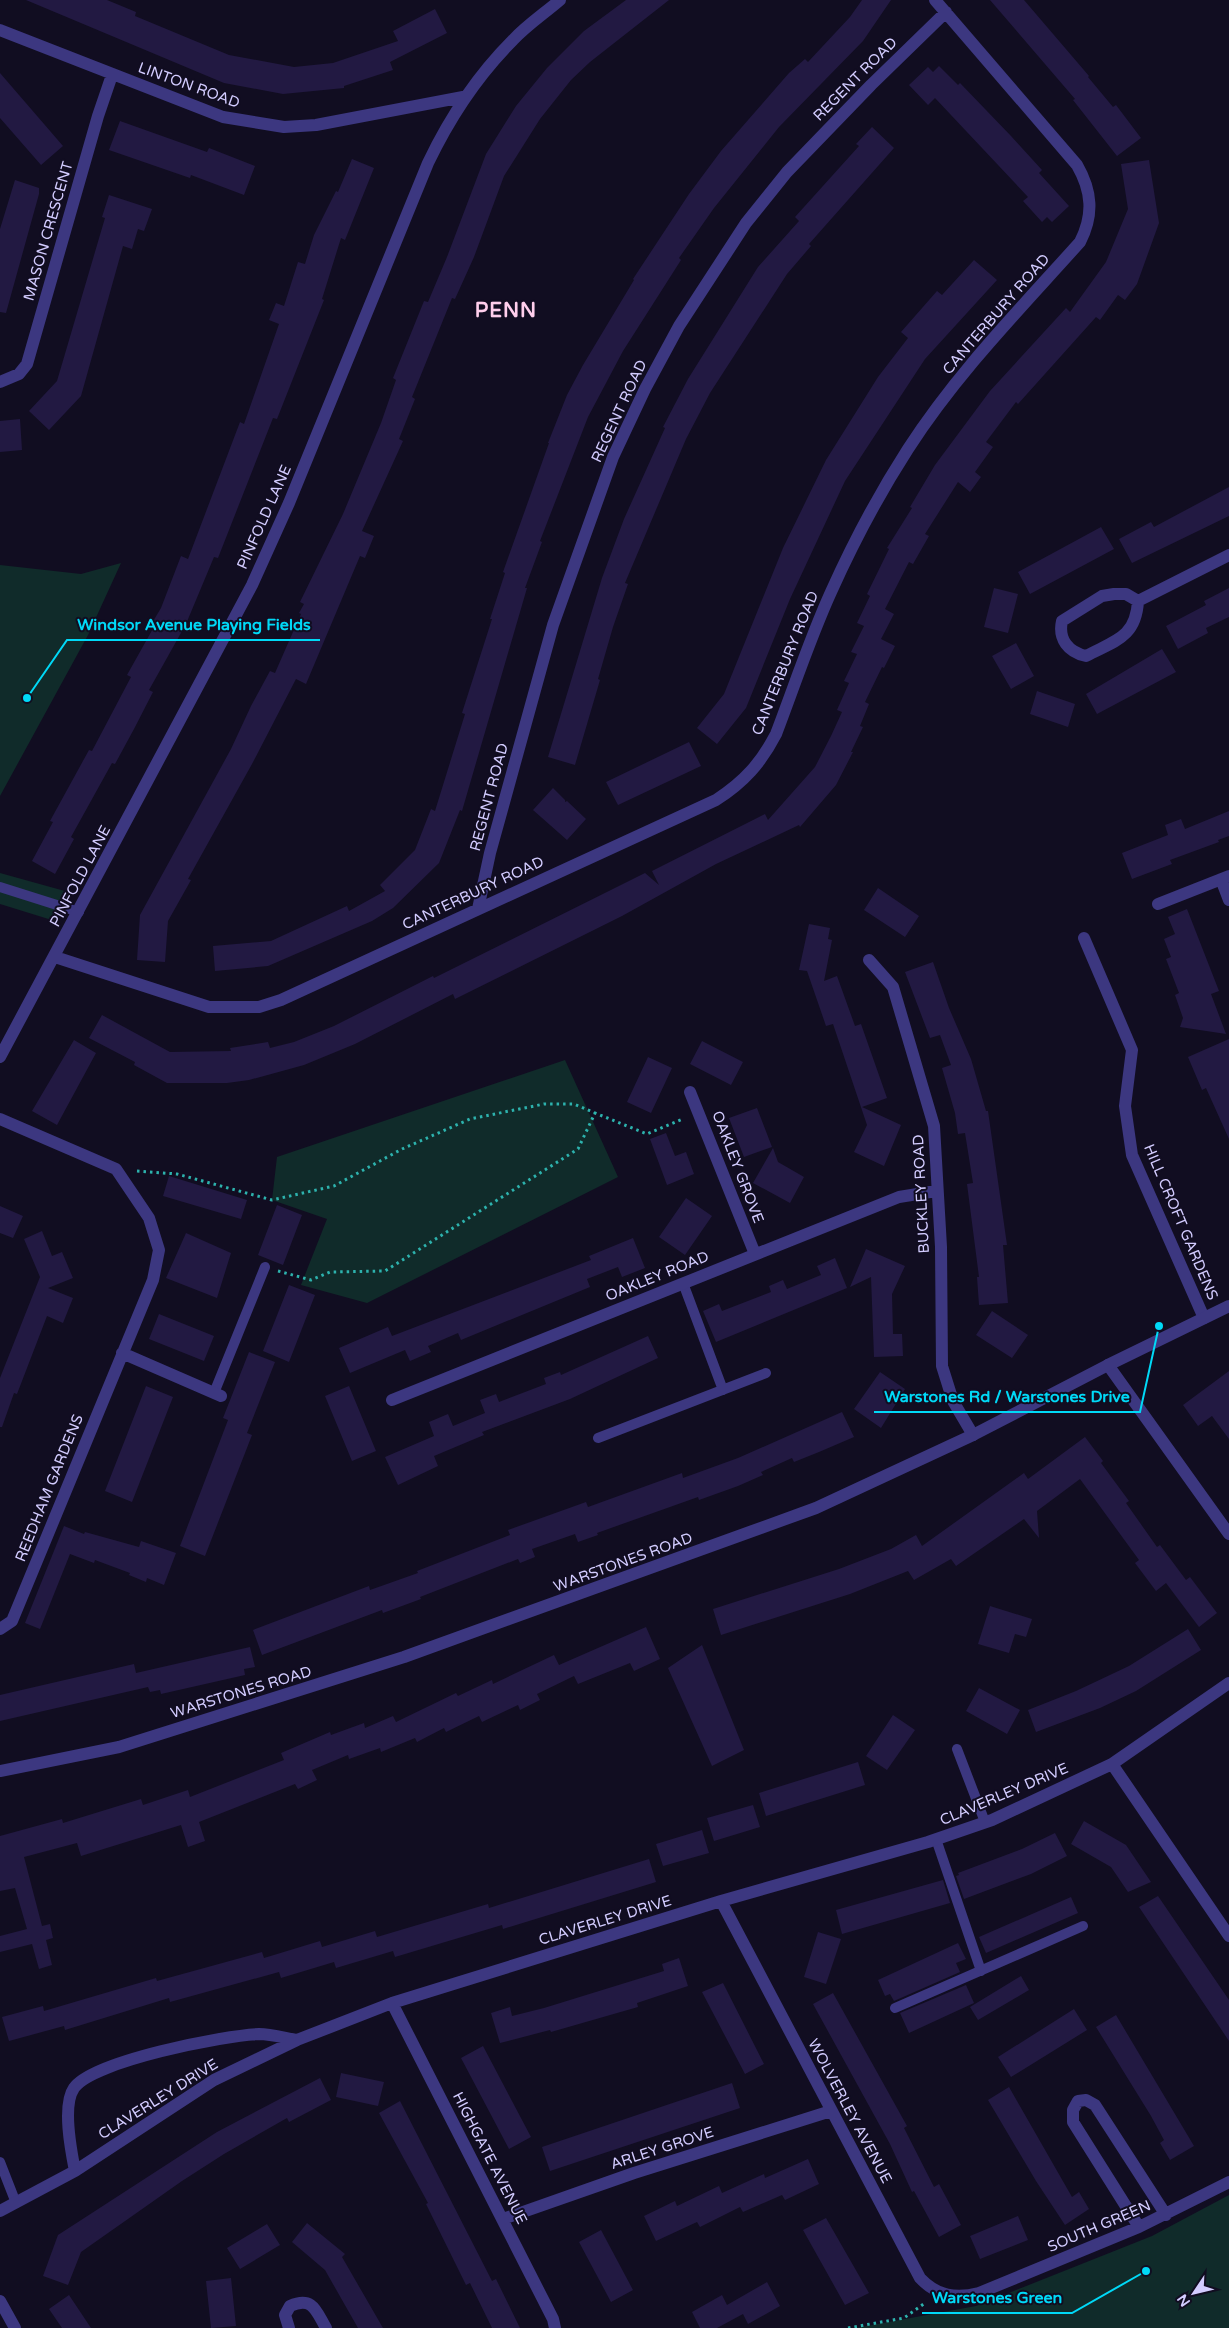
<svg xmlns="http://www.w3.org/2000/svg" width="1229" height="2328" font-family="'Varela Round',sans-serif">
<rect width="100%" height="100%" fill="#110d21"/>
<path fill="#102b2a" d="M 121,563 L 88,635 L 0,796 L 0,565 L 81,574 Z
M 0,873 L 72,893 L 55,921 L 0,904 Z
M 565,1060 L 618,1177 L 367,1303 L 301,1285 L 327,1219 L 272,1200 L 277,1157 Z
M 1229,2195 L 1229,2328 L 856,2328 L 976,2306 L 1152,2236 Z"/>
<path fill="#221942" d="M 26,0 L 107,0 L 136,12 L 135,16 L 229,55 L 294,67 L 333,63 L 398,41 L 393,31 L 435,9 L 447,33 L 390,62 L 393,70 L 344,86 L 344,88 L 283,94 L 224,83 Z
M 626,0 L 669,0 L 590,62 L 571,80 L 540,119 L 504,176 L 474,257 L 455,299 L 452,298 L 412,397 L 415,399 L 399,439 L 403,441 L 362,531 L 374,536 L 365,558 L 360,556 L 306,684 L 296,679 L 252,764 L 188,879 L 191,880 L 168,921 L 165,962 L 137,960 L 140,915 L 231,749 L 251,706 L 270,671 L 275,673 L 289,641 L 301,614 L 299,613 L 304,604 L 300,602 L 343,514 L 381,423 L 396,380 L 393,378 L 424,301 L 428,302 L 447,257 L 486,154 L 516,106 L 547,68 L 584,31 Z
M 862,0 L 891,0 L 863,41 L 779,127 L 714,208 L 679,258 L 681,260 L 623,351 L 588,417 L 540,541 L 542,542 L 525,588 L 527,588 L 462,811 L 460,810 L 439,863 L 393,908 L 372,921 L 268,966 L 215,971 L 213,946 L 271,941 L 347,906 L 349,911 L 385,891 L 380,885 L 415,850 L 431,809 L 435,811 L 465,714 L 462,713 L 492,619 L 490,619 L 505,573 L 503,572 L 549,443 L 548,443 L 567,395 L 583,365 L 634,280 L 633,279 L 689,194 L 721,151 L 789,73 L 805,59 L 808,62 L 850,17 Z
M 990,0 L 1024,0 L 1089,76 L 1088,77 L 1113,107 L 1116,105 L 1141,138 L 1117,156 L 1073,100 L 1075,99 Z
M 939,66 L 958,85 L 960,83 L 1011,136 L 1042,170 L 1039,173 L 1069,206 L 1052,222 L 1047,217 L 1042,222 L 1023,201 L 1028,197 L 935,98 L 928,105 L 909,85 L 928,67 L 933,72 Z
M 0,73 L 63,146 L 41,165 L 0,118 Z
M 120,121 L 207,152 L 209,148 L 255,166 L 244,195 L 191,175 L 190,178 L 109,150 Z
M 872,127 L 894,148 L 809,244 L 811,246 L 787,274 L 710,393 L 686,439 L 625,583 L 628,584 L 613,627 L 598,679 L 600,680 L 575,765 L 548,757 L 602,578 L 624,519 L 665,428 L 663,427 L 688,379 L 758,267 L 799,221 L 795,217 L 859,146 L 856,144 Z
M 352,159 L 374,168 L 345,240 L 341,238 L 322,299 L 324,300 L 277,419 L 273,418 L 218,558 L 214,557 L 186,624 L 149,690 L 153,692 L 134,729 L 115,764 L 112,763 L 71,837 L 74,839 L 55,874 L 32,861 L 53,822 L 50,821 L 89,750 L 92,751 L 131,677 L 127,675 L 155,625 L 152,623 L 161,608 L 181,556 L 188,559 L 240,422 L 244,424 L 279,324 L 269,320 L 276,303 L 284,306 L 298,262 L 305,264 L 314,235 L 336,191 L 338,192 Z
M 1149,160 L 1159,223 L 1137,284 L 1125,300 L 1118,295 L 1100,320 L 1096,317 L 1018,404 L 1016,402 L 986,442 L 993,447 L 975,472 L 981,477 L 970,492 L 958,482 L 925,534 L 929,536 L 913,564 L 909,562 L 885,609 L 894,614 L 881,639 L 895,646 L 884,668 L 882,667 L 865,702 L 869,704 L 860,726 L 863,727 L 851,752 L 853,752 L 836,785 L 800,827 L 799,825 L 716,864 L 622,916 L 455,999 L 453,994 L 355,1044 L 304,1065 L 249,1080 L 227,1083 L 167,1083 L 134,1065 L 135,1062 L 89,1038 L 102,1015 L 170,1052 L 231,1051 L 230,1048 L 268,1042 L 270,1048 L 294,1042 L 334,1026 L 433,976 L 434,978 L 645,873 L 659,885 L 652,871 L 765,814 L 768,820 L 815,767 L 831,736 L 842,712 L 837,710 L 849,683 L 844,681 L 857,654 L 851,652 L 864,626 L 857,623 L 870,596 L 867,594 L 889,549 L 887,548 L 912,508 L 910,507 L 935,465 L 990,391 L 1066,308 L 1070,312 L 1106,262 L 1128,209 L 1121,164 Z
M 15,180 L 39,188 L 39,194 L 6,313 L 0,312 L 0,229 Z
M 109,195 L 152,209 L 144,231 L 138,229 L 132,249 L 123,246 L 81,396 L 49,430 L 29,411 L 57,381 L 105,218 L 102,217 Z
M 974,260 L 997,280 L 925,359 L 845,481 L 790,599 L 746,708 L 717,744 L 697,728 L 724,694 L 783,548 L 826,460 L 878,377 L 908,338 L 901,332 L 937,291 L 942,295 Z
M 20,419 L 22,450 L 0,452 L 0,421 Z
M 1229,487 L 1229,516 L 1132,563 L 1119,539 L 1151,522 L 1154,527 Z
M 1101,527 L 1114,549 L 1030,594 L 1018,572 Z
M 994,588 L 1018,594 L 1008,633 L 984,627 Z
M 1229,588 L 1229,617 L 1206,628 L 1208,633 L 1178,649 L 1166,626 L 1206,605 L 1204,601 Z
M 1016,643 L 1034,676 L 1011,689 L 992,656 Z
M 1162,649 L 1176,672 L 1097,714 L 1086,694 Z
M 1037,691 L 1075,704 L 1068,727 L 1030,714 Z
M 689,742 L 701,766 L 618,805 L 606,782 Z
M 553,788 L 565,800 L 565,802 L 567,801 L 586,819 L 567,840 L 533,810 Z
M 1229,811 L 1229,836 L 1218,840 L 1219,842 L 1170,860 L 1172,864 L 1132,879 L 1122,853 L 1168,835 L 1165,825 L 1181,819 L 1185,829 Z
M 878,888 L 919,916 L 905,937 L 864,910 Z
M 1187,909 L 1219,991 L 1211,994 L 1226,1034 L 1180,1027 L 1183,1018 L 1175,995 L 1179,993 L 1166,959 L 1171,957 L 1164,939 L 1175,934 L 1168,917 Z
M 809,924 L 830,928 L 828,939 L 832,940 L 824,981 L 837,976 L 855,1026 L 861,1024 L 887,1098 L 862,1107 L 901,1125 L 884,1166 L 854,1152 L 867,1125 L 833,1024 L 826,1026 L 807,971 L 799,970 Z
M 933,962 L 949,1008 L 971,1059 L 986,1111 L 988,1111 L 1007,1245 L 1003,1245 L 1008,1303 L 979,1305 L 977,1277 L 979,1277 L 967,1184 L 973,1183 L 965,1133 L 958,1134 L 955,1113 L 942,1068 L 951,1065 L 940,1035 L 930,1038 L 905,972 Z
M 1229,1039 L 1229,1139 L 1206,1088 L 1202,1090 L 1188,1057 Z
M 74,1040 L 96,1053 L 57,1125 L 32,1111 Z
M 702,1041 L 743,1062 L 731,1085 L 690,1064 Z
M 648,1057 L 672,1068 L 651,1113 L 627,1102 Z
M 757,1108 L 772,1147 L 744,1157 L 729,1118 Z
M 666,1133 L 675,1156 L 686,1152 L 694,1174 L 667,1185 L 650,1139 Z
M 773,1148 L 778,1162 L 804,1177 L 790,1203 L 753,1183 Z
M 169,1176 L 247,1200 L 241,1219 L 163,1196 Z
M 686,1198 L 712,1216 L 685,1255 L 659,1237 Z
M 277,1205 L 302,1215 L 283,1265 L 258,1255 Z
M 0,1206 L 23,1216 L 13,1238 L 0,1233 Z
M 42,1231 L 52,1256 L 62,1252 L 73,1278 L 48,1288 L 73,1298 L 63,1323 L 47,1316 L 17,1394 L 14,1393 L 2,1427 L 0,1427 L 0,1378 L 40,1277 L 24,1239 Z
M 186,1233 L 231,1253 L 217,1298 L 166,1278 Z
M 633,1238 L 645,1268 L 622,1277 L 618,1267 L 587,1279 L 590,1287 L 461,1340 L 458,1333 L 428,1346 L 431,1352 L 410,1361 L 405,1350 L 350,1373 L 339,1348 L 388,1327 L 392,1336 L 591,1260 L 589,1256 Z
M 866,1249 L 905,1266 L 892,1294 L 893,1334 L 902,1334 L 903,1356 L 874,1357 L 871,1277 L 850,1287 Z
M 835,1258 L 847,1288 L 716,1342 L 703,1311 L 719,1304 L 722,1311 L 771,1292 L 769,1286 L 783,1280 L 787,1289 L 821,1275 L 817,1266 Z
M 289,1285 L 315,1295 L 289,1362 L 263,1351 Z
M 992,1311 L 1028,1335 L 1012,1358 L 976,1335 Z
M 159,1314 L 214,1336 L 204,1361 L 149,1339 Z
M 648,1336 L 658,1358 L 570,1399 L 482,1432 L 484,1435 L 434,1456 L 438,1466 L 398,1485 L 385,1457 L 434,1436 L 429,1422 L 448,1414 L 453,1426 L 485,1413 L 480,1400 L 496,1394 L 499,1402 L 546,1384 L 544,1378 L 560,1372 L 561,1375 Z
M 249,1352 L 275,1362 L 247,1433 L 252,1435 L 205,1556 L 180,1546 L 228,1420 L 223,1418 Z
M 1229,1371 L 1229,1439 L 1212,1416 L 1198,1426 L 1183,1405 Z
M 880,1372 L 905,1389 L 881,1428 L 854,1409 Z
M 146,1386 L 173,1397 L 132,1502 L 105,1491 Z
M 349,1386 L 376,1451 L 352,1461 L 325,1396 Z
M 842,1412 L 854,1437 L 819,1452 L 794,1462 L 792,1458 L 761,1472 L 763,1475 L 738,1486 L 699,1500 L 698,1497 L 597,1533 L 598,1535 L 578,1542 L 575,1534 L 532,1549 L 535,1557 L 520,1563 L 518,1559 L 420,1597 L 421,1599 L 383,1613 L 382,1610 L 262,1655 L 253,1630 L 369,1586 L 370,1590 L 418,1573 L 417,1571 L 510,1535 L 508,1530 L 586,1502 L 588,1507 L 682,1473 L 683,1478 L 738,1458 Z
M 1085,1437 L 1103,1461 L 1101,1463 L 1129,1501 L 1126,1503 L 1157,1547 L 1160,1545 L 1186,1580 L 1190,1577 L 1217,1613 L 1199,1627 L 1166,1583 L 1156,1591 L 1135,1563 L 1139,1560 L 1080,1479 L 1037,1511 L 1039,1538 L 1024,1519 L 956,1566 L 951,1559 L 914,1580 L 908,1571 L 850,1594 L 721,1635 L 713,1609 L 839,1569 L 891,1549 L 916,1535 L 922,1546 L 1024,1473 L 1028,1479 Z
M 64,1526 L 84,1534 L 85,1532 L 139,1547 L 141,1541 L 176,1553 L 164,1585 L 147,1578 L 146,1582 L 129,1575 L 130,1573 L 95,1560 L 94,1563 L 70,1554 L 40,1629 L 25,1623 Z
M 990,1606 L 1032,1619 L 1026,1637 L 1015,1634 L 1009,1653 L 978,1644 Z
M 646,1627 L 660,1659 L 634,1671 L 630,1663 L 578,1684 L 574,1676 L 537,1694 L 540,1700 L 520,1710 L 518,1705 L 482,1722 L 479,1716 L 446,1732 L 444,1728 L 417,1742 L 415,1738 L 381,1752 L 380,1748 L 349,1759 L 348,1755 L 312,1770 L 317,1780 L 298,1789 L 295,1784 L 199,1822 L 205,1841 L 188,1847 L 181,1825 L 81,1856 L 77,1843 L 24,1857 L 42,1926 L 50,1924 L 53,1938 L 46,1940 L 52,1965 L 39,1969 L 32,1944 L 0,1952 L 0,1936 L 27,1929 L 15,1888 L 0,1891 L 0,1836 L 62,1819 L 63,1823 L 141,1799 L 143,1805 L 188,1790 L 190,1797 L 284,1760 L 281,1753 L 330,1732 L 331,1735 L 364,1723 L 365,1728 L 393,1716 L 396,1722 L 456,1693 L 458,1696 L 492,1680 L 493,1684 L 554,1655 L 559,1665 Z
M 1188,1629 L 1201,1650 L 1136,1691 L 1100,1708 L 1036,1732 L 1028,1710 L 1076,1691 L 1129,1666 Z
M 702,1645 L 744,1750 L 712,1766 L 668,1668 Z
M 250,1647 L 255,1667 L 244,1669 L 245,1675 L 161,1694 L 160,1690 L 150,1692 L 148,1687 L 0,1721 L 0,1695 L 134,1664 L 136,1673 Z
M 979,1688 L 1020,1710 L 1007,1734 L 966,1711 Z
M 893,1715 L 915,1730 L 887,1770 L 866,1756 Z
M 858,1762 L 865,1785 L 766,1816 L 759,1793 Z
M 753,1805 L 760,1827 L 714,1841 L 707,1818 Z
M 1084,1821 L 1126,1845 L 1151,1882 L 1128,1892 L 1111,1867 L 1071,1844 Z
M 702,1830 L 709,1853 L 663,1866 L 656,1844 Z
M 1055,1833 L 1067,1856 L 1031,1874 L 964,1899 L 956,1876 L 959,1875 L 958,1873 L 1022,1849 Z
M 649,1859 L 656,1882 L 503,1929 L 502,1925 L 395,1957 L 393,1951 L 336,1968 L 334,1962 L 281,1978 L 279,1972 L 170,2002 L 169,1998 L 65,2030 L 64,2026 L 9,2041 L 2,2017 L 43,2006 L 44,2011 L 156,1978 L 157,1981 L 262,1952 L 264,1958 L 320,1941 L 322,1947 L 375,1931 L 377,1937 L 488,1904 L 489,1908 Z
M 943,1880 L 950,1903 L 842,1934 L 836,1910 Z
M 1158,1896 L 1229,2000 L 1229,2041 L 1139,1907 Z
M 1071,1897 L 1078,1913 L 986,1953 L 979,1937 Z
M 818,1932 L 841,1939 L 826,1984 L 804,1977 Z
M 958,1943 L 966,1959 L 956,1963 L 960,1972 L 894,2001 L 890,1994 L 885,1996 L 878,1980 Z
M 679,1958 L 688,1986 L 637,2003 L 638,2007 L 551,2032 L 550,2030 L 500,2043 L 491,2013 L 510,2007 L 512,2016 L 544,2008 L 664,1971 L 662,1964 Z
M 1021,1976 L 1029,1990 L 978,2020 L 970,2007 Z
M 723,1983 L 764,2064 L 745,2074 L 702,1992 Z
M 966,1985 L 974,2003 L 909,2033 L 900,2013 Z
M 833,1993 L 907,2126 L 904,2128 L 934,2187 L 939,2184 L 961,2225 L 939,2237 L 914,2191 L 912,2192 L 890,2144 L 813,2004 Z
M 1074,2009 L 1087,2030 L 1011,2077 L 998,2057 Z
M 1116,2015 L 1194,2146 L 1170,2160 L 1160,2143 L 1164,2140 L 1151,2116 L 1096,2027 Z
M 483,2046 L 531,2137 L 509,2149 L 461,2058 Z
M 341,2073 L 384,2082 L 378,2106 L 336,2097 Z
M 320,2078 L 331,2100 L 289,2122 L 287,2118 L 224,2154 L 182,2181 L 81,2252 L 68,2285 L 43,2276 L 58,2235 L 217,2132 Z
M 732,2083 L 740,2108 L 550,2171 L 542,2147 Z
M 1009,2087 L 1072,2197 L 1079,2192 L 1089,2209 L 1065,2225 L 1036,2181 L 988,2100 Z
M 400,2101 L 492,2281 L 496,2279 L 520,2328 L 492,2328 L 470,2283 L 466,2285 L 426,2204 L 428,2203 L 379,2113 Z
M 808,2159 L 819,2184 L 785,2200 L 782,2195 L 743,2212 L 740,2207 L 700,2227 L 697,2222 L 656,2241 L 644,2216 L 675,2201 L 677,2206 L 719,2186 L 722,2193 L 764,2174 L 765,2178 Z
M 1018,2216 L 1028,2240 L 980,2259 L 970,2236 Z
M 826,2218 L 869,2293 L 845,2305 L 803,2230 Z
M 307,2223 L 345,2254 L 342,2257 L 383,2328 L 358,2328 L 325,2270 L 292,2242 Z
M 267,2224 L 280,2245 L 240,2269 L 227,2248 Z
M 601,2230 L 633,2290 L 611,2302 L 579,2242 Z
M 231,2278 L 236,2326 L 211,2328 L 206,2281 Z
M 767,2282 L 780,2306 L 748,2324 L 743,2314 L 717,2328 L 700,2328 L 692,2312 L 722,2295 L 727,2305 Z
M 69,2295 L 91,2328 L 62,2328 L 49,2309 Z"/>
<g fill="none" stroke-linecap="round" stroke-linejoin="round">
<path stroke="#2db2ad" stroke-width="3" stroke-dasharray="2.5 4" stroke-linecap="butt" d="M 137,1171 L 177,1174 L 272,1200 L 334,1186 L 402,1149 L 470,1119 L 544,1104 L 574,1104 L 595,1113
M 278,1271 L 311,1280 L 330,1272 L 385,1271 L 578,1149 L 595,1113 L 647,1134 L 683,1119
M 848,2328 L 904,2318 L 925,2303"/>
<path stroke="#3c3780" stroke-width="10" d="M 0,887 L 79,912
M 683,1283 L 723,1390
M 214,1393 L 265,1267
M 598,1438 L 766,1373
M 957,1749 L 985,1822
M 936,1839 L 981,1971
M 895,2008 L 1083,1926
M 0,2162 L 16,2203"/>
<path stroke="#3c3780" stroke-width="12" d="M 0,30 L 223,117 L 284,127 L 316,125 L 463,97
M 0,382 L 19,374 L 27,364 L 98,116 L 112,75
M 1114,594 L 1126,594 L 1138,601 C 1136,638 1114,641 1086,656 C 1068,652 1058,639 1062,621 L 1102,596 Z
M 1138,601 L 1229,555
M 1221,879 L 1229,900
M 1158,904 L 1229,876
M 478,909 L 490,853 L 553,625 L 613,457 L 645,389 L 679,326 L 746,223 L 787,172 L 871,85 L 946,12
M 1084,938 L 1132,1050 L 1125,1106 L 1132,1155 L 1204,1318
M 55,957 L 209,1007 L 259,1007 L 281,1000 L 716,800 C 744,782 761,763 776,734 C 794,687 810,638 831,592 C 853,543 879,494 908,449 C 957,373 1020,309 1080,242 C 1094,215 1092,191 1077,165 L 935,0
M 869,960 L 893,987 L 934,1126 L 941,1247 L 942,1366 L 953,1401 L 973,1435
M 0,1057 L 252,585 L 289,503 L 428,163 C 450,117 477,76 513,40 C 527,25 545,13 560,0
M 690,1092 L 755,1254
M 0,1119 L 116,1169 L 149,1218 L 159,1250 L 153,1280 L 12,1621 L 0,1629
M 122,1353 L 221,1396
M 1108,1365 L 1229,1534
M 392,1400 L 899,1197 L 936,1191
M 1112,1764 L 1229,1936
M 721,1901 L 920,2278 C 937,2296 956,2299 979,2293 L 1139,2227 L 1229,2182
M 392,2003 L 553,2319 L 555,2328
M 75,2171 C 71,2151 62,2105 74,2088 C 92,2061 226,2035 259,2034 C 271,2034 285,2038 297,2040
M 0,2211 L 75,2171 L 214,2080 L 297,2040 L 392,2003 L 721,1901 L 928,1842 L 992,1820 L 1112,1764 L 1229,1683
M 503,2219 L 634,2173 L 831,2111
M 1139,2227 L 1073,2122 L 1073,2110 L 1078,2101 L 1086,2100 L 1095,2105 L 1166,2215
M 0,2301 L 15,2328
M 289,2328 L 285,2315 L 290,2306 C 313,2296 316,2311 326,2328"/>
<path stroke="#3c3780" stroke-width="12" d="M 0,1771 L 119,1747 L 404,1657 L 816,1508 L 973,1435 L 1108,1365 L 1229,1306"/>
</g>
<g text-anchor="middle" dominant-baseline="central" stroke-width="4" stroke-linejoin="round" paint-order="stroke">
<g font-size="15" fill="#d3ccff" stroke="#110d21">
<text transform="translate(855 79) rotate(-45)">REGENT ROAD</text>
<text transform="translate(189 85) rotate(20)">LINTON ROAD</text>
<text transform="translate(48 231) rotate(-74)">MASON CRESCENT</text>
<text transform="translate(996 314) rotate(-49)">CANTERBURY ROAD</text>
<text transform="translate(619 411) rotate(-65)">REGENT ROAD</text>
<text transform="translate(264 517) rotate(-66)">PINFOLD LANE</text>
<text transform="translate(785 663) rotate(-68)">CANTERBURY ROAD</text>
<text transform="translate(489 797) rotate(-75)">REGENT ROAD</text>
<text transform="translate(80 876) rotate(-62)">PINFOLD LANE</text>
<text transform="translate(473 893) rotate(-25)">CANTERBURY ROAD</text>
<text transform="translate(738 1167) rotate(69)">OAKLEY GROVE</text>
<text transform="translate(921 1194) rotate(-93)">BUCKLEY ROAD</text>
<text transform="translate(1181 1222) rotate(67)">HILL CROFT GARDENS</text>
<text transform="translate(657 1276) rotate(-22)">OAKLEY ROAD</text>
<text transform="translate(49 1488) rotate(-68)">REEDHAM GARDENS</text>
<text transform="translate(623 1562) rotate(-20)">WARSTONES ROAD</text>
<text transform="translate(241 1692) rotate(-17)">WARSTONES ROAD</text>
<text transform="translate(1004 1794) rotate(-23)">CLAVERLEY DRIVE</text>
<text transform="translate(605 1920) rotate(-17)">CLAVERLEY DRIVE</text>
<text transform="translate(158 2099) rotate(-32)">CLAVERLEY DRIVE</text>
<text transform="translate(850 2111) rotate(62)">WOLVERLEY AVENUE</text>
<text transform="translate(662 2148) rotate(-18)">ARLEY GROVE</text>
<text transform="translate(490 2158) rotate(63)">HIGHGATE AVENUE</text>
<text transform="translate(1099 2226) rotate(-23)">SOUTH GREEN</text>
</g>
<g font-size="20" font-weight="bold" letter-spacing="1" fill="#ffceec" stroke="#110d21">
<text x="506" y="311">PENN</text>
</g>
</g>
<path fill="none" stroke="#00d9f7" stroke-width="2" d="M27 698L67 640H320M1159 1326L1140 1412H874M1146 2271L1072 2313H922"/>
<g fill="#00d9f7" stroke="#110d21" stroke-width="2">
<circle cx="27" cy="698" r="5"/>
<circle cx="1159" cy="1326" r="5"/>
<circle cx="1146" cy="2271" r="5"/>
</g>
<g font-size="16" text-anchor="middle" font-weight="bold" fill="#00d9f7" stroke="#110d21" stroke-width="4" stroke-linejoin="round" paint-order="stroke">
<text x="194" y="630">Windsor Avenue Playing Fields</text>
<text x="1007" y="1402">Warstones Rd / Warstones Drive</text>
<text x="997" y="2303">Warstones Green</text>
</g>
<g transform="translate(1194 2293) rotate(235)" stroke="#110d21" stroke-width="4" paint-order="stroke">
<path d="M0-4L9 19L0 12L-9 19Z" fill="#d3ccff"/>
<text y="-8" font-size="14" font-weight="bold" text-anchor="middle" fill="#d3ccff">N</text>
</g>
</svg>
